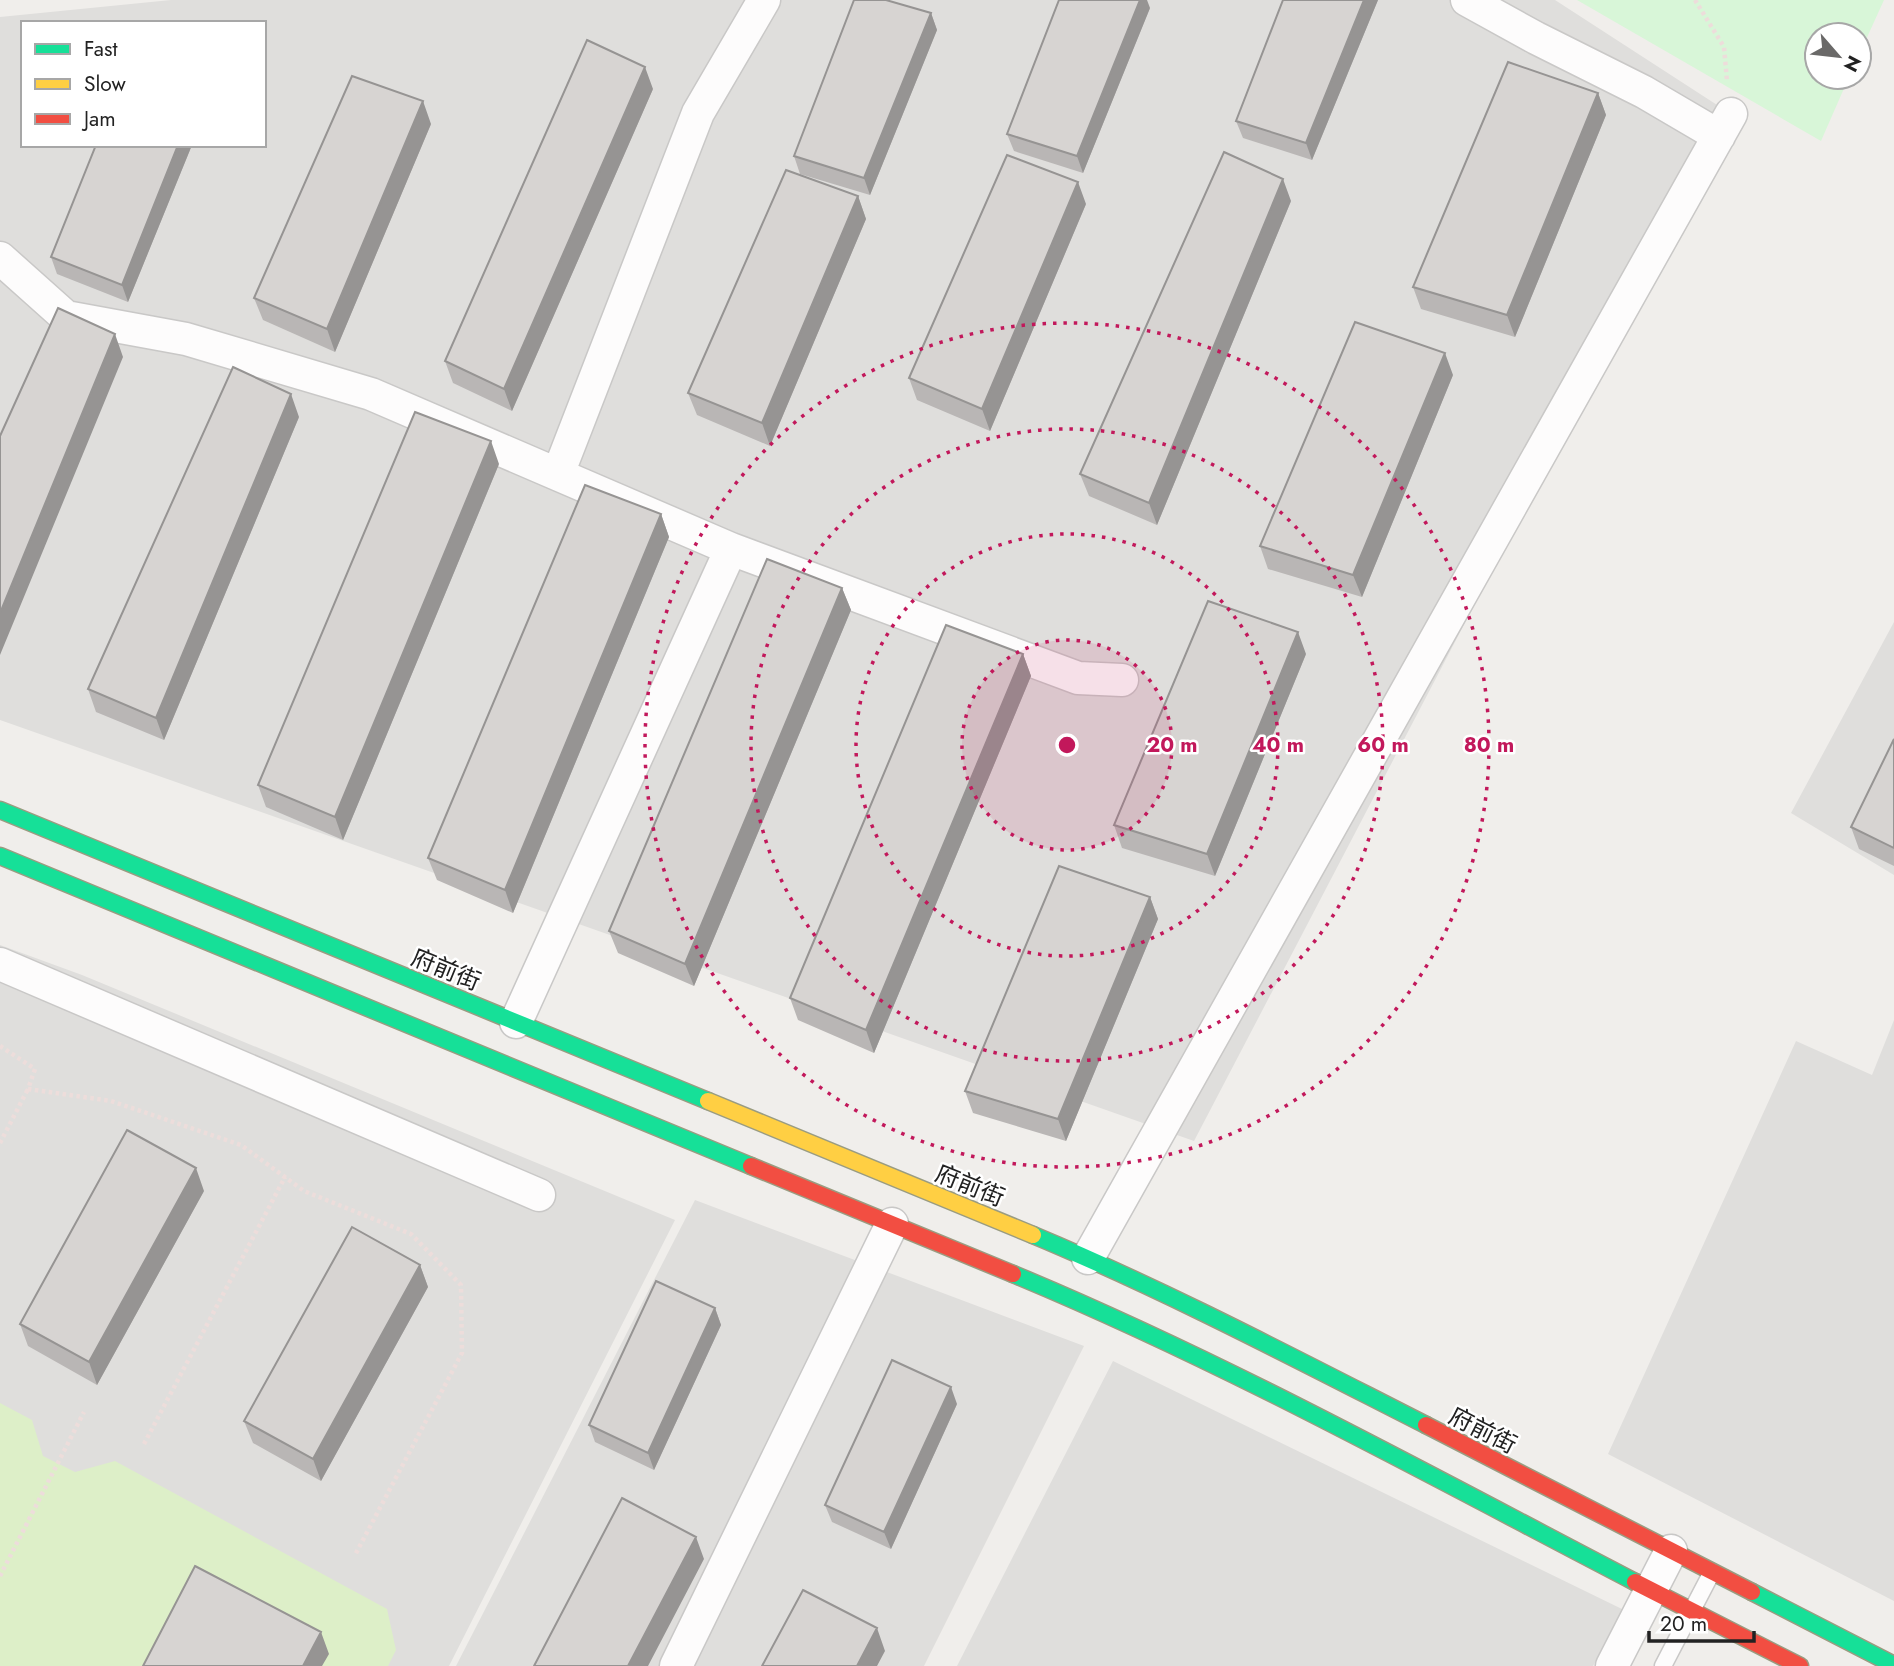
<svg xmlns="http://www.w3.org/2000/svg" width="1894" height="1666" font-family="Jost,'Noto Sans SC',sans-serif">
<rect width="100%" height="100%" fill="#f0eeeb"/>
<path fill="#dfdedc" fill-rule="evenodd" d="M 171,0 L 1555,0 L 1731,114 L 1194,1141 L 0,720 L 0,17 ZM 23,23 L 264,23 L 264,145 L 23,145 Z
M 1894,622 L 1894,875 L 1791,813 Z
M 0,945 L 82,975 L 675,1220 L 449,1666 L 0,1666 Z
M 1894,1020 L 1894,1601 L 1608,1454 L 1796,1041 L 1872,1075 Z
M 695,1200 L 1084,1346 L 924,1666 L 456,1666 Z
M 1113,1361 L 1624,1610 L 1593,1666 L 957,1666 Z"/>
<path fill="#ddefc8" d="M 0,1403 L 32,1420 L 43,1456 L 75,1472 L 115,1461 L 387,1609 L 396,1650 L 388,1666 L 0,1666 Z"/>
<path fill="#d8f6d8" d="M 1577,0 L 1884,0 L 1859,55 L 1859,35 L 1817,35 L 1817,77 L 1849,77 L 1821,141 Z"/>
<g fill="none" stroke-linecap="round" stroke-linejoin="round">
<g stroke="#c9c8c7" stroke-width="19">
<path id="lane" d="M 1663,1666 L 1712,1572"/>
</g>
<g stroke="#c9c8c7" stroke-width="35">
<path id="street" d="M 1467,0 L 1536,38 L 1644,92 L 1719,136
M 0,258 L 66,317 L 186,339 L 371,394 L 731,549
M 558,474 L 698,113 L 764,0
M 0,964 L 539,1195
M 516,1022 L 731,549 L 1078,678 L 1122,680
M 1088,1258 L 1731,114
M 676,1666 L 892,1224
M 1612,1666 L 1671,1551"/>
</g>
<g stroke="#9a9c81" stroke-width="19">
<path id="fast" d="M 0,810 L 708,1101
M 0,856 L 751,1166
M 1033,1235 C 1167,1291 1296,1359 1426,1425
M 1013,1274 C 1225,1362 1431,1476 1635,1582
M 1752,1592 L 1894,1665"/>
</g>
<g stroke="#9a9c81" stroke-width="19">
<path id="slow" d="M 708,1101 L 1033,1235"/>
</g>
<g stroke="#9a9c81" stroke-width="19">
<path id="jam" d="M 751,1166 L 1013,1274
M 1426,1425 L 1752,1592
M 1635,1582 L 1800,1666"/>
</g>
<path stroke="#eddddb" stroke-width="4.5" stroke-dasharray="3.5 3.5" stroke-linecap="butt" d="M 1695,0 L 1724,47 L 1727,81
M 0,1046 L 35,1069 L 28,1089 L 111,1101 L 241,1145 L 304,1191 L 411,1234 L 461,1285 L 462,1353 L 355,1555
M 0,1143 L 28,1089
M 144,1444 L 285,1177
M 0,1576 L 84,1412"/>
<use href="#lane" stroke="#fdfcfc" stroke-width="16"/>
<use href="#street" stroke="#fdfcfc" stroke-width="32"/>
<use href="#fast" stroke="#16e098" stroke-width="16"/>
<use href="#slow" stroke="#ffcf43" stroke-width="16"/>
<use href="#jam" stroke="#f24e42" stroke-width="16"/>
</g>
<path fill="#b9b6b5" d="M 1283,0 L 1378,0 L 1312,160 L 1243,138 L 1236,121 Z
M 1150,8 L 1083,173 L 1014,151 L 1007,134 Z
M 931,13 L 937,30 L 870,195 L 800,174 L 794,156 Z
M 653,89 L 512,411 L 453,383 L 445,361 Z
M 1598,93 L 1606,115 L 1515,337 L 1421,309 L 1413,287 Z
M 431,124 L 335,352 L 263,320 L 254,298 Z
M 96,145 L 192,145 L 128,302 L 57,274 L 51,257 Z
M 858,196 L 866,219 L 770,446 L 697,415 L 688,393 Z
M 1291,201 L 1157,525 L 1089,496 L 1080,474 Z
M 1086,204 L 990,431 L 917,400 L 909,378 Z
M 1453,375 L 1362,597 L 1268,569 L 1260,546 Z
M 299,417 L 164,740 L 96,712 L 88,689 Z
M 499,464 L 343,840 L 266,807 L 258,785 Z
M 661,514 L 669,537 L 513,913 L 437,880 L 428,858 Z
M 842,588 L 851,610 L 694,986 L 618,953 L 609,931 Z
M 1023,654 L 1031,676 L 874,1053 L 798,1020 L 790,998 Z
M 1306,654 L 1215,876 L 1122,848 L 1114,825 Z
M 1894,739 L 1894,866 L 1859,849 L 1851,827 Z
M 1150,897 L 1158,919 L 1066,1141 L 973,1113 L 965,1091 Z
M 204,1191 L 97,1385 L 28,1346 L 20,1324 Z
M 420,1265 L 428,1287 L 321,1481 L 253,1443 L 244,1421 Z
M 715,1308 L 721,1325 L 654,1470 L 595,1442 L 589,1425 Z
M 957,1404 L 891,1549 L 832,1522 L 825,1505 Z"/>
<path fill="#969493" d="M 1140,0 L 1147,0 L 1150,8 L 1083,173 L 1077,156 Z
M 1364,0 L 1378,0 L 1312,160 L 1306,143 Z
M 931,13 L 937,30 L 870,195 L 864,178 Z
M 645,67 L 653,89 L 512,411 L 504,389 Z
M 1598,93 L 1606,115 L 1515,337 L 1507,315 Z
M 423,101 L 431,124 L 335,352 L 327,329 Z
M 178,145 L 192,145 L 128,302 L 122,285 Z
M 1283,179 L 1291,201 L 1157,525 L 1149,503 Z
M 1078,182 L 1086,204 L 990,431 L 982,409 Z
M 858,196 L 866,219 L 770,446 L 762,423 Z
M 115,334 L 123,357 L 0,655 L 0,613 Z
M 1445,353 L 1453,375 L 1362,597 L 1353,575 Z
M 291,394 L 299,417 L 164,740 L 156,718 Z
M 491,441 L 499,464 L 343,840 L 335,817 Z
M 661,514 L 669,537 L 513,913 L 505,890 Z
M 842,588 L 851,610 L 694,986 L 685,964 Z
M 1298,632 L 1306,654 L 1215,876 L 1207,854 Z
M 1023,654 L 1031,676 L 874,1053 L 866,1030 Z
M 1150,897 L 1158,919 L 1066,1141 L 1058,1119 Z
M 196,1168 L 204,1191 L 97,1385 L 89,1362 Z
M 420,1265 L 428,1287 L 321,1481 L 313,1459 Z
M 715,1308 L 721,1325 L 654,1470 L 648,1453 Z
M 951,1387 L 957,1404 L 891,1549 L 884,1532 Z
M 696,1537 L 704,1559 L 648,1666 L 628,1666 Z
M 877,1628 L 885,1651 L 877,1666 L 857,1666 Z
M 321,1632 L 329,1654 L 322,1666 L 303,1666 Z"/>
<path fill="#d7d4d2" stroke="#969493" stroke-width="2" d="M 854,0 L 886,0 L 931,13 L 864,178 L 794,156 Z
M 1059,0 L 1140,0 L 1077,156 L 1007,134 Z
M 1283,0 L 1364,0 L 1306,143 L 1236,121 Z
M 587,40 L 645,67 L 504,389 L 445,361 Z
M 1508,62 L 1598,93 L 1507,315 L 1413,287 Z
M 352,76 L 423,101 L 327,329 L 254,298 Z
M 96,145 L 178,145 L 122,285 L 51,257 Z
M 1224,152 L 1283,179 L 1149,503 L 1080,474 Z
M 1007,155 L 1078,182 L 982,409 L 909,378 Z
M 786,170 L 858,196 L 762,423 L 688,393 Z
M 58,308 L 115,334 L 0,613 L 0,436 Z
M 1355,322 L 1445,353 L 1353,575 L 1260,546 Z
M 233,367 L 291,394 L 156,718 L 88,689 Z
M 415,412 L 491,441 L 335,817 L 258,785 Z
M 585,485 L 661,514 L 505,890 L 428,858 Z
M 767,559 L 842,588 L 685,964 L 609,931 Z
M 1208,601 L 1298,632 L 1207,854 L 1114,825 Z
M 946,625 L 1023,654 L 866,1030 L 790,998 Z
M 1894,739 L 1894,848 L 1851,827 Z
M 1059,866 L 1150,897 L 1058,1119 L 965,1091 Z
M 127,1130 L 196,1168 L 89,1362 L 20,1324 Z
M 352,1227 L 420,1265 L 313,1459 L 244,1421 Z
M 656,1281 L 715,1308 L 648,1453 L 589,1425 Z
M 892,1360 L 951,1387 L 884,1532 L 825,1505 Z
M 622,1498 L 696,1537 L 628,1666 L 534,1666 Z
M 195,1566 L 321,1632 L 303,1666 L 143,1666 Z
M 803,1590 L 877,1628 L 857,1666 L 762,1666 Z"/>
<circle cx="1067" cy="745" r="105" fill="#c2185b" fill-opacity=".12"/>
<g fill="none" stroke="#c2185b" stroke-width="3.5" stroke-dasharray="3.5 7">
<circle cx="1067" cy="745" r="105"/>
<circle cx="1067" cy="745" r="211"/>
<circle cx="1067" cy="745" r="316"/>
<circle cx="1067" cy="745" r="422"/>
</g>
<g text-anchor="middle" dominant-baseline="central" stroke-width="5" stroke-linejoin="round" paint-order="stroke">
<g font-size="24" fill="#222" stroke="#fff">
<text transform="translate(446 969) rotate(22)">府前街</text>
<text transform="translate(970 1185) rotate(22)">府前街</text>
<text transform="translate(1483 1430) rotate(27)">府前街</text>
</g>
</g>
<circle cx="1067" cy="745" r="10" fill="#c2185b" stroke="#fff" stroke-width="3.5"/>
<g font-size="21" text-anchor="middle" font-weight="bold" fill="#c2185b" stroke="#fff" stroke-width="5" stroke-linejoin="round" paint-order="stroke">
<text x="1172" y="752">20 m</text>
<text x="1278" y="752">40 m</text>
<text x="1383" y="752">60 m</text>
<text x="1489" y="752">80 m</text>
</g>
<rect x="21" y="21" width="245" height="126" fill="#ffffff" stroke="#a7a7a7" stroke-width="2"/>
<rect x="35" y="44" width="35" height="10" fill="#16e098" stroke="#a7a7a7" stroke-width="2"/>
<text x="84" y="56" font-size="21" fill="#222222">Fast</text>
<rect x="35" y="79" width="35" height="10" fill="#ffcf43" stroke="#a7a7a7" stroke-width="2"/>
<text x="84" y="91" font-size="21" fill="#222222">Slow</text>
<rect x="35" y="114" width="35" height="10" fill="#f24e42" stroke="#a7a7a7" stroke-width="2"/>
<text x="84" y="126" font-size="21" fill="#222222">Jam</text>
<g transform="translate(1838 56) rotate(118)"><circle r="33" fill="#ffffff" stroke="#a7a7a7" stroke-width="2"/>
<path d="M0-5L12 26L0 18L-12 26Z" fill="#6a6968"/>
<text y="-10" font-size="19" font-weight="bold" text-anchor="middle" fill="#222222">N</text>
</g>
<path d="M1649 1631v10h105v-10" fill="none" stroke="#222222" stroke-width="3.5"/>
<text x="1660" y="1631" font-size="21" fill="#222222" stroke="#ffffff" stroke-width="5" paint-order="stroke">20 m</text>
</svg>
